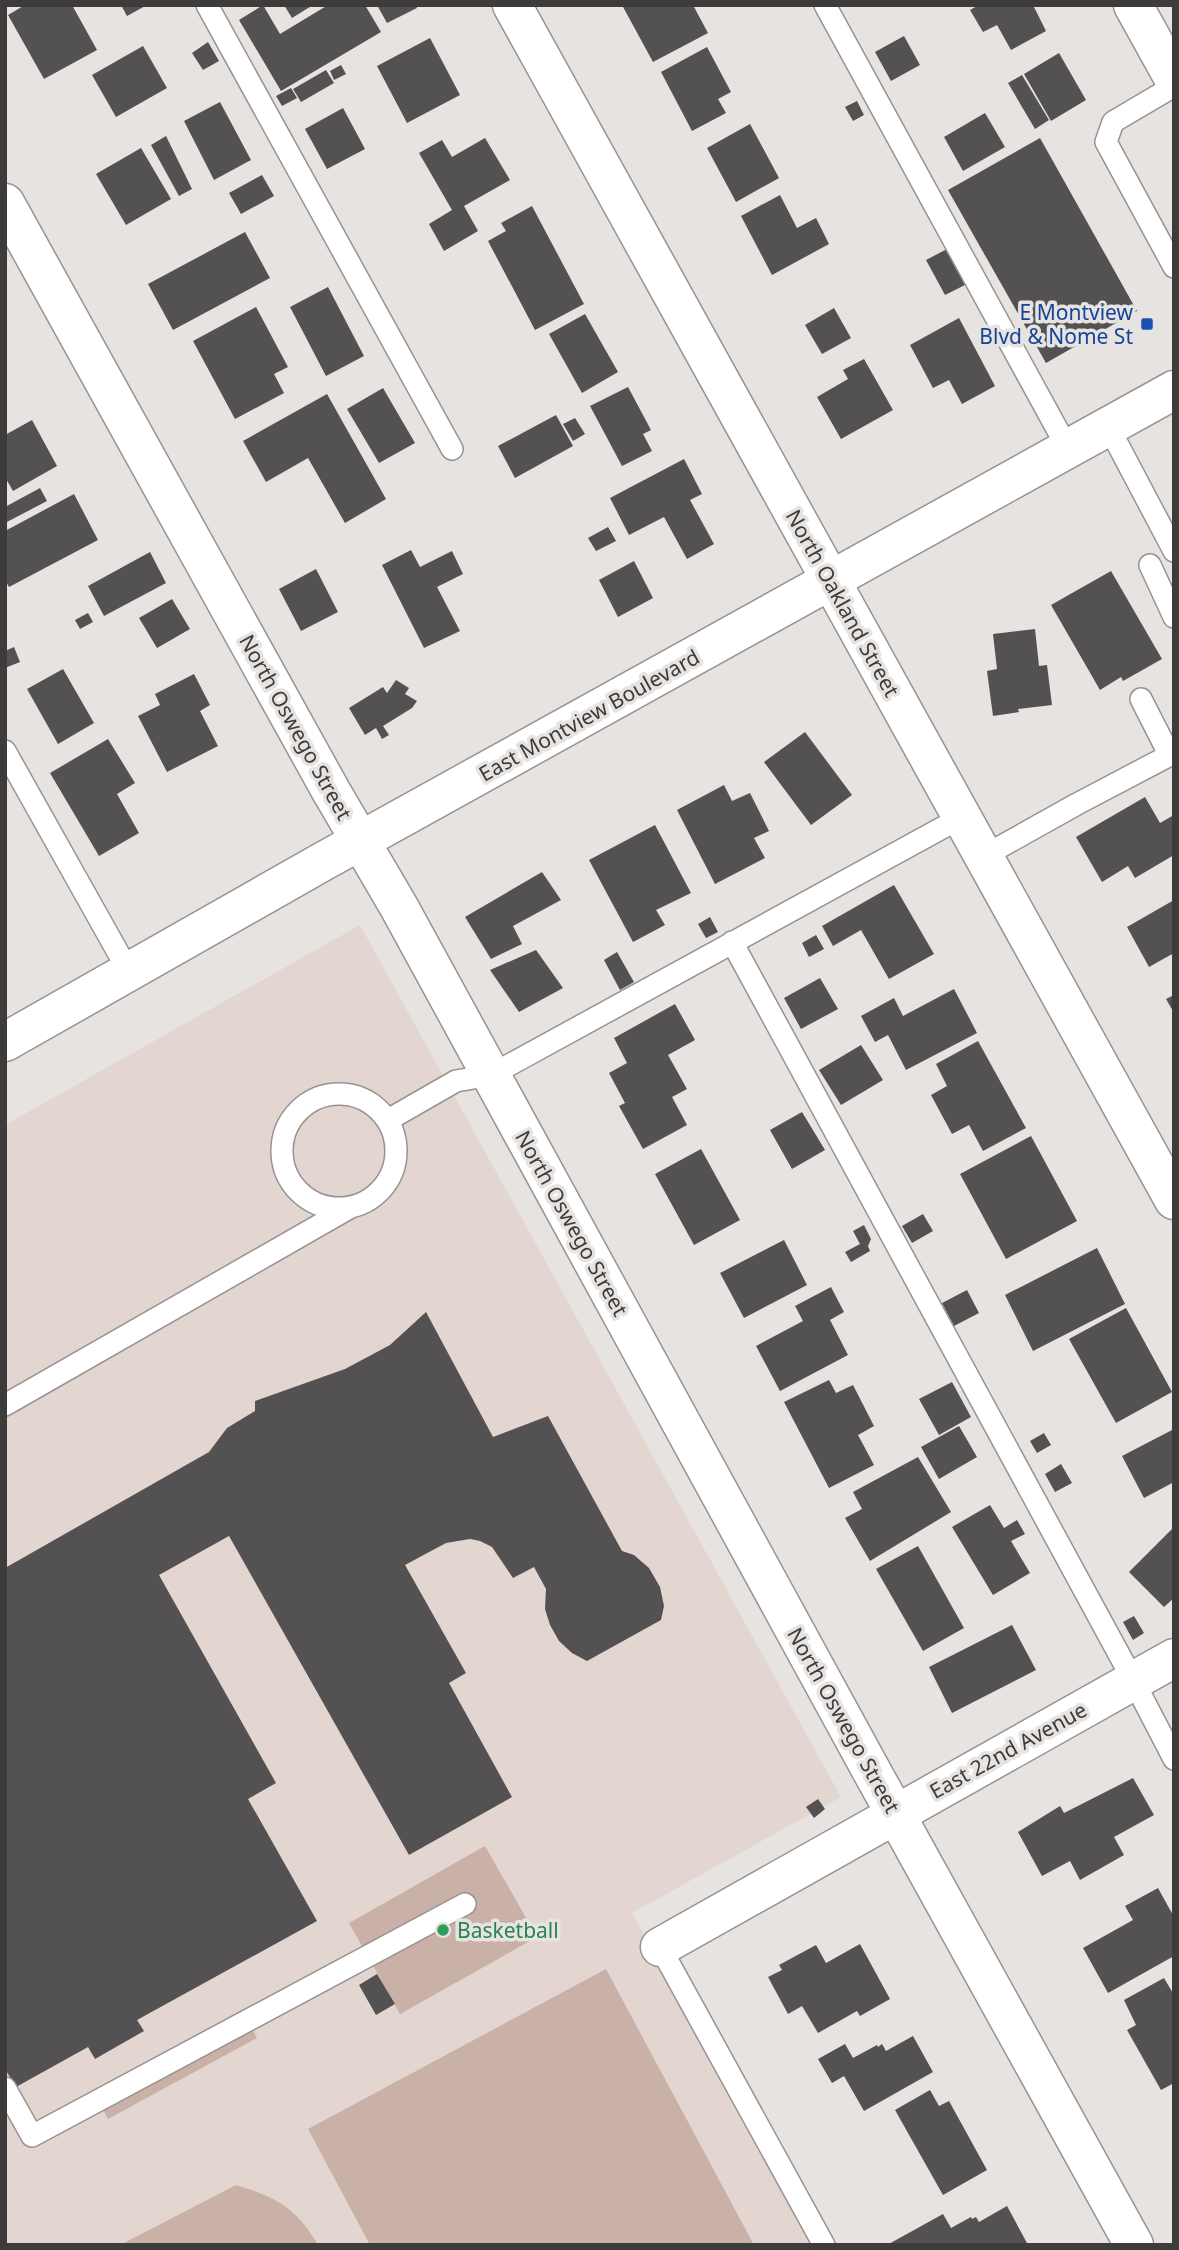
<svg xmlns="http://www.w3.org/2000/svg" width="1179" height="2250" font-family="'Noto Sans',sans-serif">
<rect width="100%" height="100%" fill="#e7e3e1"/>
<path fill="#e3d6d1" d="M 360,925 L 841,1797 L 632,1913 L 815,2245 L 5,2245 L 5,1125 Z"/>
<path fill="#c9b1a8" d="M 485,1846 L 537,1937 L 400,2014 L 349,1923 Z
M 606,1969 L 754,2245 L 370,2245 L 308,2129 Z
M 243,2012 L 257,2038 L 108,2119 L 94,2092 Z
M 236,2185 C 277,2198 296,2207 318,2245 L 120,2245 Z"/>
<path fill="#545153" d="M 25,5 L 72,5 L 97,50 L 44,79 L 8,15 Z
M 121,5 L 147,5 L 127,16 Z
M 263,5 L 280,34 L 328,5 L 365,5 L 381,32 L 281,91 L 239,20 Z
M 284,5 L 313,5 L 292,18 Z
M 377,5 L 416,5 L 417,8 L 387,23 Z
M 622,5 L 693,5 L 708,33 L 653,62 Z
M 979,5 L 1033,5 L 1046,31 L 1011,50 L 997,25 L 983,32 L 970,10 Z
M 904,36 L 920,65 L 891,81 L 875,52 Z
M 430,38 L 460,95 L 407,123 L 377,66 Z
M 208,42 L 219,61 L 203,70 L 192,53 Z
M 143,46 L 167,88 L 116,117 L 92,75 Z
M 707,47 L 731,92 L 718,99 L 726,113 L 692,131 L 661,72 Z
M 1059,53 L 1086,100 L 1051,121 L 1024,74 Z
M 341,65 L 346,74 L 334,80 L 330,71 Z
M 326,70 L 334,83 L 301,102 L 293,89 Z
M 1022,75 L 1049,120 L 1035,129 L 1008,83 Z
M 291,88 L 297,98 L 282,106 L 276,96 Z
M 857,101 L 864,115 L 853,121 L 845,107 Z
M 220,102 L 251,160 L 214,180 L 184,121 Z
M 343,108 L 365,149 L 327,169 L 305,129 Z
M 985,113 L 1005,147 L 963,171 L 944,137 Z
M 750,124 L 779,178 L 736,202 L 707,148 Z
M 166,136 L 192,189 L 179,196 L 151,145 Z
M 485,138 L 510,180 L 464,206 L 478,231 L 444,251 L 429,224 L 452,210 L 419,153 L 442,140 L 452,157 Z
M 1040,138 L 1137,311 L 1046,363 L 948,190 Z
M 141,148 L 171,199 L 126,225 L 96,174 Z
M 262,175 L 274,196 L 241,214 L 229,193 Z
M 780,195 L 797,228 L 816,218 L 829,244 L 772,275 L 741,216 Z
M 532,206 L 584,304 L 535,330 L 488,241 L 506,231 L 501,223 Z
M 245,232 L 270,278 L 173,330 L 148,284 Z
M 947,249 L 965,285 L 945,295 L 926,260 Z
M 328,287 L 364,356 L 326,376 L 290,307 Z
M 256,307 L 288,367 L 274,374 L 284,393 L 235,419 L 193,341 Z
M 834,308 L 851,338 L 822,354 L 805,325 Z
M 585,314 L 618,372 L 582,393 L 549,334 Z
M 959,318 L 995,386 L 962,404 L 949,380 L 933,388 L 910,345 Z
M 864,359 L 893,410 L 841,439 L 817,397 L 848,379 L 843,370 Z
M 628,387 L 651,430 L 643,434 L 652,451 L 622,466 L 590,406 Z
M 383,388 L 415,443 L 379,463 L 347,409 Z
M 327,394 L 386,499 L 345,523 L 308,458 L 266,482 L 243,441 Z
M 556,415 L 573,446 L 515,478 L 498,446 Z
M 575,418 L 585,434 L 573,441 L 563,424 Z
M 32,420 L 57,466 L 13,491 L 5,477 L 5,435 Z
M 684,459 L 702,494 L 690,500 L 714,544 L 687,559 L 664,517 L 629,535 L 610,498 Z
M 40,488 L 47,501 L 5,523 L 5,507 Z
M 74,494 L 98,540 L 9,587 L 5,580 L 5,531 Z
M 608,527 L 616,541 L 596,551 L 588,538 Z
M 411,550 L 420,567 L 452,551 L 463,574 L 437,587 L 460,631 L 424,648 L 382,565 Z
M 150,552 L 166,583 L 104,616 L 88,586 Z
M 634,561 L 653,598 L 618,617 L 599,580 Z
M 316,569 L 338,612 L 301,631 L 279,589 Z
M 1111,571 L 1162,659 L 1123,681 L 1121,677 L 1100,690 L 1051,605 Z
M 172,599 L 190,629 L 157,648 L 139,618 Z
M 88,613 L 93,622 L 80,629 L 75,620 Z
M 1035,629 L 1039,666 L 1047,665 L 1052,705 L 1018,709 L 1019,712 L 993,716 L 987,671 L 997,669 L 993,634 Z
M 14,647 L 20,662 L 5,668 L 5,651 Z
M 63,669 L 94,723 L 58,744 L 27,689 Z
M 194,674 L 210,705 L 200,711 L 218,746 L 167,772 L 138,716 L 160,705 L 155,694 Z
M 396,680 L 409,688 L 405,694 L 417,701 L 412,708 L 383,726 L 389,735 L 382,739 L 376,728 L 365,735 L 349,708 L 383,687 L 387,693 Z
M 805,732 L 852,795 L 811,825 L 764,762 Z
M 108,739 L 135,783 L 117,794 L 139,833 L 99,856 L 50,773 Z
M 724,785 L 732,801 L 750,793 L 769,831 L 754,838 L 765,858 L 715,884 L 677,810 Z
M 1145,797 L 1160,823 L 1174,815 L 1174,855 L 1135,878 L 1128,866 L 1102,882 L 1076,837 Z
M 655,825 L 691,893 L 656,910 L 665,925 L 633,942 L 589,860 Z
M 542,872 L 561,900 L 513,926 L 522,944 L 491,959 L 465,917 Z
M 894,885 L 934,954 L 889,979 L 861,930 L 833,946 L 822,926 Z
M 1174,900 L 1174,953 L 1149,967 L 1127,927 Z
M 710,917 L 718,932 L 706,938 L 698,924 Z
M 816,935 L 824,949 L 809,957 L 802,943 Z
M 536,950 L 563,988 L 519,1012 L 490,970 Z
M 617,952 L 634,982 L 620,990 L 604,960 Z
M 820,978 L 838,1009 L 801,1029 L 784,998 Z
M 954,989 L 977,1033 L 906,1070 L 888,1035 L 875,1042 L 861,1016 L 894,998 L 903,1016 Z
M 1174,995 L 1174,1013 L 1166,999 Z
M 675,1004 L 695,1040 L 668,1055 L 687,1089 L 672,1097 L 687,1125 L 643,1149 L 619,1106 L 625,1103 L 609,1073 L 627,1063 L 614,1038 Z
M 978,1041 L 1026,1128 L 983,1151 L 969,1125 L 952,1134 L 931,1095 L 947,1086 L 936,1064 Z
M 861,1045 L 883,1080 L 841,1105 L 819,1070 Z
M 802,1112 L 825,1150 L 792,1169 L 770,1130 Z
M 1031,1136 L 1077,1221 L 1006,1259 L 960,1174 Z
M 701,1149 L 740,1220 L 694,1245 L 655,1174 Z
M 923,1214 L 933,1231 L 912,1243 L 902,1226 Z
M 864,1225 L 871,1239 L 868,1246 L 870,1251 L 851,1262 L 845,1252 L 860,1244 L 853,1231 Z
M 784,1240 L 807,1285 L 744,1318 L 720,1273 Z
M 1097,1248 L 1125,1304 L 1033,1351 L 1005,1295 Z
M 831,1287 L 844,1312 L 830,1320 L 848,1355 L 780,1391 L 756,1346 L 803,1321 L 795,1306 Z
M 967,1290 L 979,1313 L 954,1326 L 942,1303 Z
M 1126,1308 L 1172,1392 L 1116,1423 L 1069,1339 Z
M 426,1312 L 493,1437 L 548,1416 L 622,1551 L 634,1555 L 649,1568 L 660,1587 L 664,1606 L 661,1620 L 587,1661 L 572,1653 L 559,1641 L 550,1625 L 545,1609 L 546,1589 L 534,1567 L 513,1578 L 492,1547 L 480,1541 L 470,1539 L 446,1543 L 405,1565 L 466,1673 L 449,1683 L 512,1797 L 409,1855 L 229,1536 L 159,1575 L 276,1783 L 248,1799 L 317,1921 L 137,2020 L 144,2031 L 95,2059 L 88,2047 L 16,2087 L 5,2069 L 5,1568 L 209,1452 L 227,1428 L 255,1411 L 255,1401 L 345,1369 L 390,1345 Z
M 829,1380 L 836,1393 L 853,1385 L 874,1426 L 858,1435 L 874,1465 L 829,1488 L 784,1402 Z
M 952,1382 L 971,1417 L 939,1435 L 919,1399 Z
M 959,1426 L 977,1457 L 939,1479 L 921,1447 Z
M 1174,1429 L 1174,1482 L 1144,1498 L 1122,1456 Z
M 1044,1433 L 1051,1445 L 1037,1453 L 1030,1441 Z
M 918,1457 L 951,1512 L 870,1561 L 845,1518 L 862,1509 L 853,1492 Z
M 1061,1464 L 1072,1483 L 1055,1492 L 1045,1474 Z
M 990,1505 L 1004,1528 L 1017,1520 L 1025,1534 L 1011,1541 L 1030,1573 L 993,1595 L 952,1527 Z
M 1174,1527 L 1174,1598 L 1164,1607 L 1129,1572 Z
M 918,1546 L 964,1628 L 923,1651 L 876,1569 Z
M 1134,1616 L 1144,1633 L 1133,1640 L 1123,1622 Z
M 1012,1625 L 1036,1670 L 952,1713 L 929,1667 Z
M 1133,1778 L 1154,1815 L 1114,1837 L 1124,1855 L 1080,1880 L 1070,1861 L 1042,1876 L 1018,1832 L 1060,1806 L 1064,1813 Z
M 818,1799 L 825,1809 L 814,1818 L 806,1807 Z
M 1158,1888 L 1174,1917 L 1174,1956 L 1108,1993 L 1083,1948 L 1133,1920 L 1125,1906 Z
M 860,1944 L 890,1999 L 860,2016 L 857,2011 L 818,2033 L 802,2006 L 788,2014 L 768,1977 L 782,1970 L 779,1965 L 816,1945 L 826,1963 Z
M 377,1974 L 395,2004 L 376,2015 L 359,1985 Z
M 1164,1978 L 1174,1995 L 1174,2083 L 1161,2090 L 1127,2030 L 1136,2025 L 1124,2000 Z
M 913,2036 L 933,2072 L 864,2111 L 844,2076 L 832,2083 L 818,2059 L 845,2044 L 853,2058 L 877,2045 L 878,2047 L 882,2044 L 886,2051 Z
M 930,2090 L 939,2106 L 949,2101 L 987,2170 L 943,2195 L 895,2110 Z
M 1007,2206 L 1027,2243 L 1024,2245 L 887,2245 L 943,2214 L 951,2228 L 971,2217 L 972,2219 L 976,2217 L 979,2222 Z"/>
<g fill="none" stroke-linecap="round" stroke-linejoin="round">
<g stroke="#989392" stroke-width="24">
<path id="service" d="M 207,5 L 452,449
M 825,5 L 1068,449
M 1174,86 L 1113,122 L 1106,142 L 1174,267
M 1108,426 L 1174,551
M 1150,565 L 1174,617
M 1141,699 L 1170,756
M 5,751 L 129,972
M 984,856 L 1077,804 L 1174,753
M 732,942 L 1133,1680 L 1174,1759
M282 1151a57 57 0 1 1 114 0a57 57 0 1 1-114 0Z
M 388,1120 L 456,1081 L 491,1075 L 962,817
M 5,1405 L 351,1207
M 660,1947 L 824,2245
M 5,2088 L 32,2136 L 465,1904"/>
</g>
<g stroke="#989392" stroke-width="41">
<path id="minor" d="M 512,5 L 1174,1200
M 1133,5 L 1174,79
M 5,203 L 331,791 L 399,907 L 876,1779 L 1134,2245
M 660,1947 L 1174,1658"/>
</g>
<g stroke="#989392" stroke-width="41">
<path id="secondary" d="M 5,1042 L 322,862 L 1174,390"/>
</g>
<use href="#service" stroke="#fff" stroke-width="21"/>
<use href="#minor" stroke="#fff" stroke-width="38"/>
<use href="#secondary" stroke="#fff" stroke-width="38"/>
</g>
<rect fill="#1a4fb4" stroke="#e7e3e1" stroke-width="2.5" x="1140" y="317" width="14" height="14" rx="3.5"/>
<circle fill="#2e9e5b" stroke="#e7e3e1" stroke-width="2.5" cx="443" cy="1930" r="7"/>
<g text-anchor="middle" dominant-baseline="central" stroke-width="7" stroke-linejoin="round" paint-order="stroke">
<g font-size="21" fill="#164399" stroke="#e7e3e1" text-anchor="end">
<text x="1133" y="312">E Montview<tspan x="1133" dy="24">Blvd &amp; Nome St</tspan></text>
</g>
<g font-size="21" fill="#3e3c3b" stroke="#e7e3e1">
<text transform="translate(843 603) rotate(61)">North Oakland Street</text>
<text transform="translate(589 715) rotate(-29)">East Montview Boulevard</text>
<text transform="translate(296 727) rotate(61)">North Oswego Street</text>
<text transform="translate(572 1223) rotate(61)">North Oswego Street</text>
<text transform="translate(844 1720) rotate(61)">North Oswego Street</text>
<text transform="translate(1008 1750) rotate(-29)">East 22nd Avenue</text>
</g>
<g font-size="21" fill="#27864d" stroke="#e7e3e1" text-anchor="start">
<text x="457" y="1930">Basketball</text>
</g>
</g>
<rect width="1179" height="2250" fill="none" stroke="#3e3c3b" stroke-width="14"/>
</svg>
